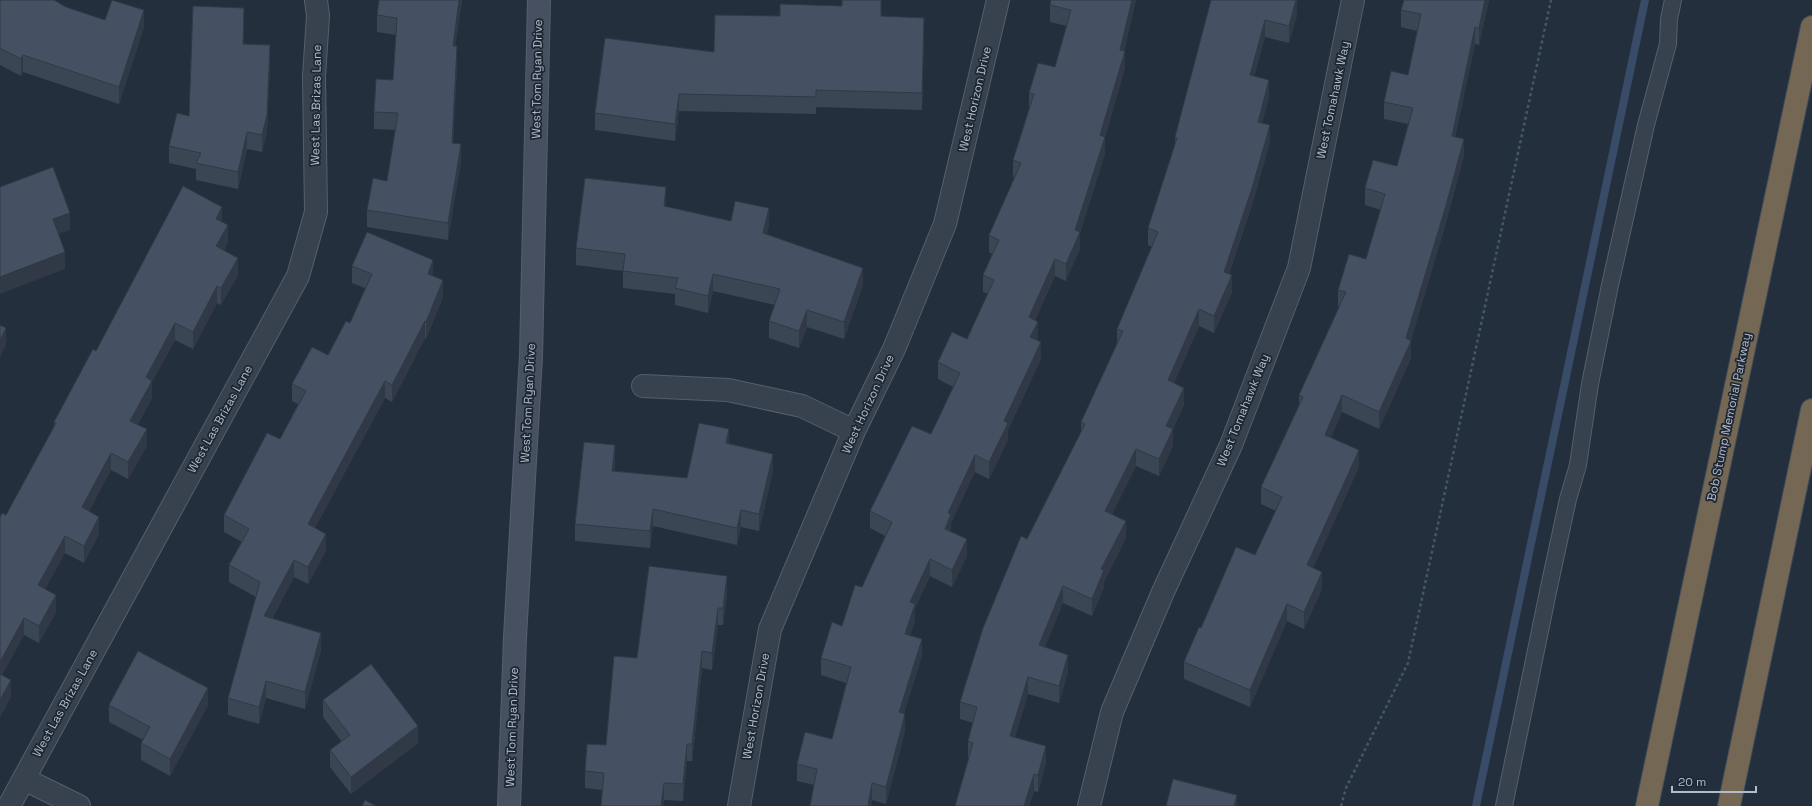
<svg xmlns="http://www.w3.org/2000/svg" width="1812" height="806" font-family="'Space Grotesk',sans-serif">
<rect width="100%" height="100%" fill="#242f3e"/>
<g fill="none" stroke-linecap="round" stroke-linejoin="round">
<path stroke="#394c67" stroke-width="8" d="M 1476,806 L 1645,0"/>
<g stroke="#565f6c" stroke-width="18">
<path id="lane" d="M 1504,806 L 1549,587 L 1568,499 L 1578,465 L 1590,384 L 1610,285 L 1646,125 L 1668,44 L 1669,19 L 1673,0"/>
</g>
<g stroke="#565f6c" stroke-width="24">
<path id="street" d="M 643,386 L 728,390 L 802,406 L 854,431
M 24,779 L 79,806
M 9,806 L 298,276 L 316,212 L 314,76 L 318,16 L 316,0
M 739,806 L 770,629 L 854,431 L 894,349 L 945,224 L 998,0
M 1089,806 L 1112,712 L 1163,592 L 1231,445 L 1299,268 L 1353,0"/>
</g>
<g stroke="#565f6c" stroke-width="24">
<path id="secondary" d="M 509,806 L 515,637 L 531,356 L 539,0"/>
</g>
<g stroke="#434c59" stroke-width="24">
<path id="highway" d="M 1647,806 L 1812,27
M 1729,806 L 1812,410"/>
</g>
<path stroke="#44595c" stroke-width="2.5" stroke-dasharray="3 3" stroke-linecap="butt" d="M 1341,806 L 1346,788 L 1408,663 L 1551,0"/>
<use href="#lane" stroke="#38414e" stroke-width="16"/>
<use href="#street" stroke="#38414e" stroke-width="22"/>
<use href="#secondary" stroke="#465061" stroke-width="22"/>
<use href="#highway" stroke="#746855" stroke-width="22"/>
</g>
<path fill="#3b4654" d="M 0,0 L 66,7 L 105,20 L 144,27 L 119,104 L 23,72 L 21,76 L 0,65 Z
M 462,0 L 455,46 L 457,63 L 453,143 L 461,161 L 448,240 L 367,227 L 367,210 L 387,181 L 395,130 L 374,129 L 374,112 L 393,80 L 396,35 L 377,32 L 377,15 Z
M 1136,0 L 1124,51 L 1125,68 L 1105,137 L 1105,154 L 1080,233 L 1080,249 L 1066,281 L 1055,276 L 1035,320 L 1038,339 L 1037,340 L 1041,359 L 1008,430 L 1008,440 L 989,479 L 975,472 L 951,523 L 951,532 L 967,556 L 952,587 L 930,576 L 915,608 L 915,621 L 910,635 L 922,656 L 904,713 L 905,731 L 886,804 L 872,800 L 871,806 L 810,806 L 814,785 L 797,781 L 797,764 L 832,739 L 846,683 L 821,675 L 821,658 L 842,626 L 862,587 L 885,536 L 870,528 L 870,511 L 931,434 L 953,387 L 938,379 L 938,362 L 967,339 L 988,294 L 983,292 L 983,275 L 992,254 L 989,252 L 989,235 L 1015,178 L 1013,177 L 1013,160 L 1029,109 L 1029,93 L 1055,67 L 1067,26 L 1050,22 L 1050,5 Z
M 1211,0 L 1297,5 L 1297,15 L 1289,43 L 1265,37 L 1254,76 L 1269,97 L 1262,123 L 1270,142 L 1252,205 L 1229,274 L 1232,292 L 1214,333 L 1199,326 L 1174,383 L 1184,405 L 1173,429 L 1173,446 L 1159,476 L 1136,466 L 1112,514 L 1126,538 L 1104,582 L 1104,587 L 1092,616 L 1063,603 L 1045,647 L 1068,672 L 1059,703 L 1028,694 L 1015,737 L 1046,763 L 1038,792 L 1034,791 L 1029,806 L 955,806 L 969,759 L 968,758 L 968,741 L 973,723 L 960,719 L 960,702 L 1027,539 L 1081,432 L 1081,422 L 1117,343 L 1117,329 L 1152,247 L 1148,245 L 1148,228 L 1175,145 L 1175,137 Z
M 1489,0 L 1479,45 L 1475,44 L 1455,137 L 1464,156 L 1445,226 L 1411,340 L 1411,358 L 1379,429 L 1342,412 L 1331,437 L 1359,467 L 1313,568 L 1322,589 L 1304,629 L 1287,621 L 1250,707 L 1184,679 L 1184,662 L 1201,628 L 1255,555 L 1276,511 L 1261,504 L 1261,487 L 1299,406 L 1299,395 L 1339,307 L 1338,307 L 1338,290 L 1366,259 L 1381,210 L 1365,205 L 1365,188 L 1397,166 L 1408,124 L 1384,119 L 1384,102 L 1408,75 L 1417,31 L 1401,27 L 1401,10 Z
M 780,16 L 881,16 L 924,35 L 922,110 L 816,107 L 816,114 L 679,111 L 675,141 L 595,130 L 595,113 L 714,52 Z
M 244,25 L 243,44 L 270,62 L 267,132 L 262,152 L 247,149 L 238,189 L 196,180 L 196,169 L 169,163 L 169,146 L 189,116 Z
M 731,221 L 769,225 L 767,234 L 863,285 L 844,339 L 807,327 L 799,348 L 769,338 L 769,321 L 775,305 L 713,291 L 708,313 L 675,305 L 675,294 L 623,288 L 623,271 L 576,265 L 576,248 Z
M 222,222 L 228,242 L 224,250 L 238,275 L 221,305 L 217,303 L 193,349 L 175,340 L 152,382 L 152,398 L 138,424 L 147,446 L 128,479 L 111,470 L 89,511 L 99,534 L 84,563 L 65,553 L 45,589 L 56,612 L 39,643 L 24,635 L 2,675 L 11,697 L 0,717 L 0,517 L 6,515 L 54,427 L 54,422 L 96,351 Z
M 352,266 L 433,276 L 443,297 L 426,339 L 425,338 L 392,402 L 385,398 L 315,528 L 326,551 L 308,584 L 294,577 L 272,619 L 321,650 L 305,709 L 266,698 L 259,724 L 228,715 L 228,698 L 256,597 L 229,582 L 229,565 L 242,542 L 224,532 L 224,515 L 280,439 L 298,404 L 292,401 L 292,384 L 328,355 L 350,323 L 365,288 L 352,283 Z
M 729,444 L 773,471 L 759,531 L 741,527 L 737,545 L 653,526 L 650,548 L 575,541 L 575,524 L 615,462 L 614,471 L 687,478 Z
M 727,593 L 723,625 L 718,625 L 712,670 L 702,668 L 692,761 L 687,761 L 683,801 L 664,800 L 663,806 L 601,806 L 602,790 L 585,788 L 585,771 L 606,745 L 637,658 Z
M 323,700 L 418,743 L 351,794 L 330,767 L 330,750 L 342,742 L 323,717 Z
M 109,705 L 208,705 L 170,776 L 141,760 L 141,743 L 143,740 L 109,722 Z"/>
<path fill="#303945" d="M 459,0 L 462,0 L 453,63 L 453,46 Z
M 1132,0 L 1136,0 L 1120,67 L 1120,50 Z
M 1294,0 L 1298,0 L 1297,5 L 1297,15 L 1289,43 L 1289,26 Z
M 1485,0 L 1489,0 L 1479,45 L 1479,28 Z
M 244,8 L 244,25 L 243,61 L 243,44 Z
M 144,10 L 144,27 L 119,104 L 119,87 Z
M 924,18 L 924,35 L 922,110 L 922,93 Z
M 1265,20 L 1265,37 L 1250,92 L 1250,75 Z
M 1475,27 L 1475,44 L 1452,153 L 1452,136 Z
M 270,45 L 270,62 L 267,132 L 262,152 L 262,135 Z
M 457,46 L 457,63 L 452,160 L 452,143 Z
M 1125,51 L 1125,68 L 1101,149 L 1105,137 L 1105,154 L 1080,233 L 1080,249 L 1066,281 L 1066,264 L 1075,230 L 1100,135 Z
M 23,55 L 23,72 L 21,76 L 21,59 Z
M 1269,80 L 1269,97 L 1258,139 L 1258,122 Z
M 679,94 L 679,111 L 675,141 L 675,124 Z
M 1270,125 L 1270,142 L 1252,205 L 1224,289 L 1224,272 Z
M 247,132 L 247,149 L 238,189 L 238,172 Z
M 1464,139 L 1464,156 L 1445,226 L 1410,344 L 1411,341 L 1411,358 L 1379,429 L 1379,412 L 1406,338 Z
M 461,144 L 461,161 L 448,240 L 448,223 Z
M 666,187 L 666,204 L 664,223 L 664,206 Z
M 222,207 L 222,224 L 216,219 Z
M 769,208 L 769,225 L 763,250 L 763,233 Z
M 70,213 L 70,230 L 53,236 L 53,219 Z
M 228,225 L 228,242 L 216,263 L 216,246 Z
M 65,252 L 65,269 L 0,294 L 0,277 Z
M 238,258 L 238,275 L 221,305 L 221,288 Z
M 1055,259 L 1055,276 L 1029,334 L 1029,317 Z
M 433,260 L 433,277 L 428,274 Z
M 863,268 L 863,285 L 844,339 L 844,322 Z
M 713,274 L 713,291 L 708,313 L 708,296 Z
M 1232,275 L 1232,292 L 1214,333 L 1214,316 Z
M 443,280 L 443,297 L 426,339 L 426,322 Z
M 217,286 L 217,303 L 193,349 L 193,332 Z
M 1199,309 L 1199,326 L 1168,397 L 1168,380 Z
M 807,310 L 807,327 L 799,348 L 799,331 Z
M 425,321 L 425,338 L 392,402 L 392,385 Z
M 1038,322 L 1038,339 L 1030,354 L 1030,337 Z
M 175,323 L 175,340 L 152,382 L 152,398 L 130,438 L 130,421 L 146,377 Z
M 6,328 L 6,345 L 0,357 L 0,340 Z
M 1041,342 L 1041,359 L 1008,430 L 1008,440 L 989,479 L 989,462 L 1004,421 Z
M 385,381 L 385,398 L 308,541 L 308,524 Z
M 1184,388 L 1184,405 L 1166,443 L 1166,426 Z
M 1342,395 L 1342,412 L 1325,452 L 1325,435 Z
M 147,429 L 147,446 L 128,479 L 128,462 Z
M 729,429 L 729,446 L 726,443 Z
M 1173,429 L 1173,446 L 1159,476 L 1159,459 Z
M 615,445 L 615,462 L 612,488 L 612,471 Z
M 1136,449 L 1136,466 L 1105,528 L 1105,511 Z
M 1359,450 L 1359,467 L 1307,582 L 1307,565 Z
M 111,453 L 111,470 L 82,524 L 82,507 Z
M 773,454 L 773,471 L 759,531 L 759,514 Z
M 975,455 L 975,472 L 951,523 L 951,531 L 945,529 L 948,513 Z
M 653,509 L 653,526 L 650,548 L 650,531 Z
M 741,510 L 741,527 L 737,545 L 737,528 Z
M 99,517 L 99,534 L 84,563 L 84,546 Z
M 1126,521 L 1126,538 L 1104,582 L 1104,587 L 1092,616 L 1092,599 L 1101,569 Z
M 326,534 L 326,551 L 308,584 L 308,567 Z
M 65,536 L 65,553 L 38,602 L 38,585 Z
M 967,539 L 967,556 L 952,587 L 952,570 Z
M 930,559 L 930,576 L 915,608 L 915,621 L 905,651 L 905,634 L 910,602 Z
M 294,560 L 294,577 L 264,633 L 264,616 Z
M 1322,572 L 1322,589 L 1304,629 L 1304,612 Z
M 727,576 L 727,593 L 723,625 L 723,608 Z
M 1063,586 L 1063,603 L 1039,662 L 1039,645 Z
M 56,595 L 56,612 L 39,643 L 39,626 Z
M 1287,604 L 1287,621 L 1250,707 L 1250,690 Z
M 718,608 L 718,625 L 712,670 L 712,653 Z
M 24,618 L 24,635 L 0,679 L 0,662 Z
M 321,633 L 321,650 L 305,709 L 305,692 Z
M 922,639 L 922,656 L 899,729 L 899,712 Z
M 702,651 L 702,668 L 692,761 L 692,744 Z
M 1068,655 L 1068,672 L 1059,703 L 1059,686 Z
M 1028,677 L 1028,694 L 1010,753 L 1010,736 Z
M 11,680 L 11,697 L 0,717 L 0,700 Z
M 266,681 L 266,698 L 259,724 L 259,707 Z
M 208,688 L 208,705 L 170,776 L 170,759 Z
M 905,714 L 905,731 L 886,804 L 886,787 Z
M 418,726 L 418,743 L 351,794 L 351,777 Z
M 687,744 L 687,761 L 683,801 L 683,784 Z
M 1046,746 L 1046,763 L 1038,792 L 1038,775 Z
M 1034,774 L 1034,791 L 1029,806 L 1024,806 Z
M 664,783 L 664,800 L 663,806 L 661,806 Z
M 872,783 L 872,800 L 871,806 L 868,806 Z
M 1237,795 L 1237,806 L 1234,806 Z"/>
<path fill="#455162" stroke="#303945" d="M 0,0 L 54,0 L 66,7 L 105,20 L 112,0 L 144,10 L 119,87 L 23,55 L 21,59 L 0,48 Z
M 379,0 L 459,0 L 453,46 L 457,46 L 452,143 L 461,144 L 448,223 L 367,210 L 373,178 L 387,181 L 398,113 L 374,112 L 376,79 L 393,80 L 397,18 L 377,15 Z
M 842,0 L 881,0 L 881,16 L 924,18 L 922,93 L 816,90 L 816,97 L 679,94 L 675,124 L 595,113 L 605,38 L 714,52 L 715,15 L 780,16 L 780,4 L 842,6 Z
M 1051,0 L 1132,0 L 1120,50 L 1125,51 L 1100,135 L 1105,137 L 1075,230 L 1080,232 L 1066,264 L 1055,259 L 1029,317 L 1038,322 L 1030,337 L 1041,342 L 1004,421 L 1008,423 L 989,462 L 975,455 L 948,513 L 951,514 L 945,529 L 967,539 L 952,570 L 930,559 L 910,602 L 915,604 L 905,634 L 922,639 L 899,712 L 905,714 L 886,787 L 872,783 L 868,806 L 810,806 L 817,769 L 797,764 L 805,732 L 832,739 L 851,667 L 821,658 L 832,622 L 842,626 L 855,585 L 862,587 L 892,522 L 870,511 L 912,426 L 931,434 L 960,373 L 938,362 L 952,332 L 967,339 L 994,280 L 983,275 L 999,240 L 989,235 L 1021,163 L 1013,160 L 1034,94 L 1029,93 L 1038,63 L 1055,67 L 1071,10 L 1050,5 Z
M 1211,0 L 1296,0 L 1289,26 L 1265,20 L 1250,75 L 1269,80 L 1258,122 L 1270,125 L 1252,188 L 1224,272 L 1232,275 L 1214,316 L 1199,309 L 1168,380 L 1184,388 L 1166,426 L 1173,429 L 1159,459 L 1136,449 L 1105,511 L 1126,521 L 1101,569 L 1104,570 L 1092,599 L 1063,586 L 1039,645 L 1068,655 L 1059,686 L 1028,677 L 1010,736 L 1046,746 L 1038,775 L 1034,774 L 1024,806 L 955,806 L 973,743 L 968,741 L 977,707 L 960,702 L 983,628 L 1021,536 L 1027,539 L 1085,424 L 1081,422 L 1123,331 L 1117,329 L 1158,232 L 1148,228 L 1177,138 L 1175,137 Z
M 1404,0 L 1485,0 L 1479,28 L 1475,27 L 1452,136 L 1464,139 L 1445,209 L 1406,338 L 1411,341 L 1379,412 L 1342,395 L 1325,435 L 1359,450 L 1307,565 L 1322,572 L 1304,612 L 1287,604 L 1250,690 L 1184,662 L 1199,627 L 1201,628 L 1236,547 L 1255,555 L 1282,497 L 1261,487 L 1303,397 L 1299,395 L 1346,292 L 1338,290 L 1349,254 L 1366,259 L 1385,194 L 1365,188 L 1373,160 L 1397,166 L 1413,108 L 1384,102 L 1391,71 L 1408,75 L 1421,14 L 1401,10 Z
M 193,6 L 244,8 L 243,44 L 270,45 L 267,115 L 262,135 L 247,132 L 238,172 L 196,163 L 201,153 L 169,146 L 177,113 L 189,116 Z
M 53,167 L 70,213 L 53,219 L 65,252 L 0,277 L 0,187 Z
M 585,178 L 666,187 L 664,206 L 731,221 L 735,201 L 769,208 L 763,233 L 863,268 L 844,322 L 807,310 L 799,331 L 769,321 L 780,289 L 713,274 L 708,296 L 675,288 L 678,278 L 623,271 L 625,254 L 576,248 Z
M 183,186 L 222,207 L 216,219 L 228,225 L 216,246 L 238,258 L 221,288 L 217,286 L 193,332 L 175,323 L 146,377 L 152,381 L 130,421 L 147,429 L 128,462 L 111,453 L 82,507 L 99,517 L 84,546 L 65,536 L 38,585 L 56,595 L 39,626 L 24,618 L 0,662 L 0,517 L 2,513 L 6,515 L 56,423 L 54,422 L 93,349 L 96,351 Z
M 367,232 L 433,260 L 428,274 L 443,280 L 426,322 L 425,321 L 392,385 L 385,381 L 308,524 L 326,534 L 308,567 L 294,560 L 264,616 L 321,633 L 305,692 L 266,681 L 259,707 L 228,698 L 260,582 L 229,565 L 249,529 L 224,515 L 267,433 L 280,439 L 306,391 L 292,384 L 312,347 L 328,355 L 346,321 L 350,323 L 372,274 L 352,266 Z
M 0,325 L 6,328 L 0,340 Z
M 699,423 L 729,429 L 726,443 L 773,454 L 759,514 L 741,510 L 737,528 L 653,509 L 650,531 L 575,524 L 584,442 L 615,445 L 612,471 L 687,478 Z
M 649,566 L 727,576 L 723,608 L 718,608 L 712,653 L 702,651 L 692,744 L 687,744 L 683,784 L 664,783 L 661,806 L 601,806 L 604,773 L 585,771 L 587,744 L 606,745 L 614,656 L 637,658 Z
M 138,651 L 208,688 L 170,759 L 141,743 L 150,727 L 109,705 Z
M 371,664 L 418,726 L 351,777 L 330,750 L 350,735 L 323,700 Z
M 0,674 L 11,680 L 0,700 Z
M 1173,779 L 1237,795 L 1234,806 L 1166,806 Z
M 365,800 L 376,806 L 362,806 Z"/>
<g text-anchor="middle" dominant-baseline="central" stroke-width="3.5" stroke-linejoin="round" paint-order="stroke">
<g font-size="12" fill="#b4bcc9" stroke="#1d2633">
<text transform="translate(537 79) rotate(-89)">West Tom Ryan Drive</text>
<text transform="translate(975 99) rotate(-77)">West Horizon Drive</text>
<text transform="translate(1333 100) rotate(-78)">West Tomahawk Way</text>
<text transform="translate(316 105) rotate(-89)">West Las Brizas Lane</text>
<text transform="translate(528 403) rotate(-87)">West Tom Ryan Drive</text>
<text transform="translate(868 404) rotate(-65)">West Horizon Drive</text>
<text transform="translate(1243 410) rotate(-68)">West Tomahawk Way</text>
<text transform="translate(1729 417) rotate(-78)">Bob Stump Memorial Parkway</text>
<text transform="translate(220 419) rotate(-61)">West Las Brizas Lane</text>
<text transform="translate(65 703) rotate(-61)">West Las Brizas Lane</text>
<text transform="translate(756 706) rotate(-80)">West Horizon Drive</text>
<text transform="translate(512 727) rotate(-88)">West Tom Ryan Drive</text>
</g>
</g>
<path d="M1672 786v6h84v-6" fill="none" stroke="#b4bcc9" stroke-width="2"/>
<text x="1678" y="786" font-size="12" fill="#b4bcc9" stroke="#1d2633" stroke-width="3" paint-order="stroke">20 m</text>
</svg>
